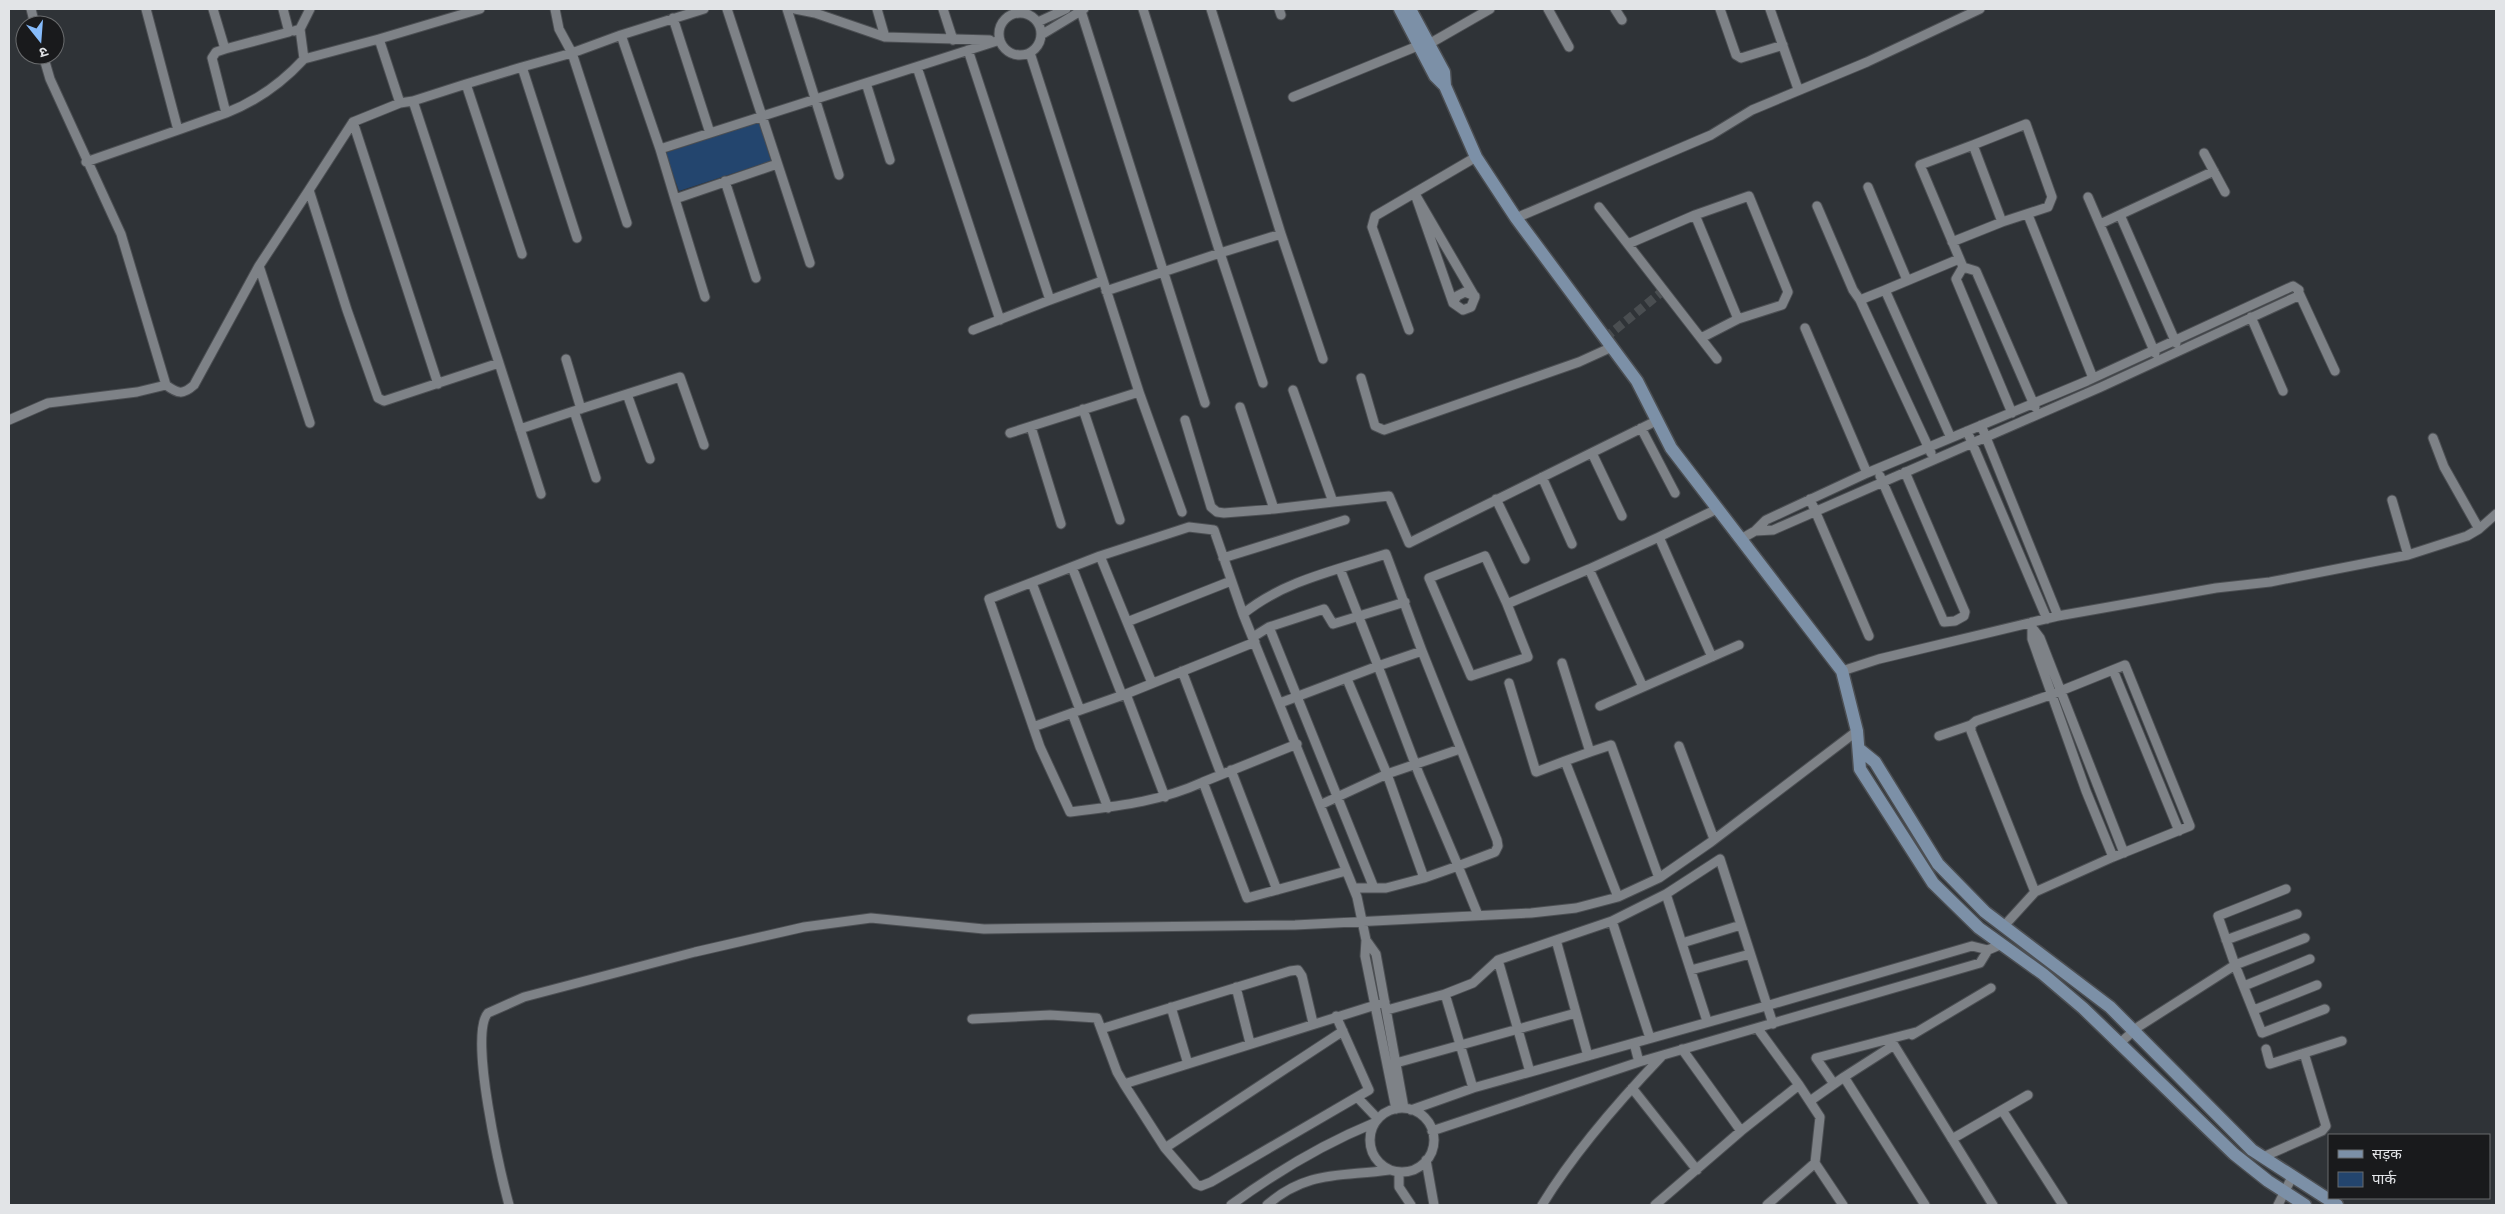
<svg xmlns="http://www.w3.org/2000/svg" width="2505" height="1214" font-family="Signika,'Noto Sans Devanagari',sans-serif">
<rect width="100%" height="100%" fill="#2f3337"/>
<path fill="#23456e" d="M 759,122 L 771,161 L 679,191 L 665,153 Z"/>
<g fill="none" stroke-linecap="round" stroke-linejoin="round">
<path stroke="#4a4e51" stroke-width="9" stroke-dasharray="9 4.5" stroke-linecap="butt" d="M 1605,338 L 1664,290"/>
<g stroke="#4c4f53" stroke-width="11">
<path id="street" d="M 31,9 L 35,25
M 555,9 L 559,29 L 572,53 L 621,35 L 660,149 L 1000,40
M 727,9 L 810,263
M 787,9 L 839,175
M 795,9 L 815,13
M 813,9 L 815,13 L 885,37 L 990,40
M 877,9 L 885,37
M 943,9 L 953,40
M 1143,9 L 1220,253 L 1281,234 L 1211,9
M 1279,9 L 1281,15
M 1548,9 L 1569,47
M 1615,9 L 1622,20
M 1720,9 L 1736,55 L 1741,58 L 1783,45
M 1770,9 L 1798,89
M 1081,11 L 1205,403
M999 34a21 21 0 1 1 42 0a21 21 0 1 1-42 0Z
M 673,18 L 710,133
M 1038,22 L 1066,9
M 294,31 L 300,29 L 310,9
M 621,35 L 704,9
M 1041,35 L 1084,9
M 379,39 L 480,9
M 1429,44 L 1490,9
M 225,49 L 289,32 L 283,9
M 968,50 L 1050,300 L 973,330
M 1030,53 L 1139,392
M 43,55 L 50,79 L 121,234 L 166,385
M 304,59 L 379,39 L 400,103 L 413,101 L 499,363 L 384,401 L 378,398 L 347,310 L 309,190 L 353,122
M 522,67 L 572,53 L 627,223
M 917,67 L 1000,320
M 866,83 L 890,160
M 466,84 L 522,67 L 577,238
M 1293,97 L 1420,45
M 413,101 L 466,84 L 522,254
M 400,103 L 353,122 L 438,384
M 226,113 C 257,101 281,84 304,59 L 300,29
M 178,130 L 226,113 L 212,58 L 216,52 L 225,49 L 213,9
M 1973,145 L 2026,124 L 2052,197 L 2048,207 L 2002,222 L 1973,145 L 1920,165 L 1963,267 L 1976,271 L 2035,407
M 660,149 L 675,199
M 2204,153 L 2225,192
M 86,162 L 178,130 L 146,9
M 725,181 L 756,278
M 1868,187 L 1907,280
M 1415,194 L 1475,297 L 1471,307 L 1463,310 L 1453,303 Z
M 2088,197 L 2155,353
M 1817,206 L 1853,290 L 1860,300
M 1599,207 L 1717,359
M 2028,215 L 2093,378
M 2120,215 L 2176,343
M 1516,218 L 1711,135 L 1752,110 L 1867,62 L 1980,9
M 2100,224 L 2214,171
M 1281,234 L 1323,359
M 1952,242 L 2002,222
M 1628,244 L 1695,215 L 1738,319 L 1782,305 L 1788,292 L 1749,196 L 1695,215
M 259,266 L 310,423
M 1963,267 L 1956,279 L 2012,413
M 1885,290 L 1959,259
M 1106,291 L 1220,253 L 1263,383
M 2299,293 L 2335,371
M 705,297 L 675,199 L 777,164
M 1050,300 L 1102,281
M 1453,303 L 1457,296 L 1465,292 L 1475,296
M 2251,317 L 2283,391
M 1805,328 L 1867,473
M 1409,330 L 1372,227 L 1375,216 L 1476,157
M 1701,338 L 1738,319
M 566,359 L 581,409
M 499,363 L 541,494
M 1361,378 L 1375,426 L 1384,430 L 1579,362 L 1612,347
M 1293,390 L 1333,502 L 1389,496 L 1409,543 L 1656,421
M 627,394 L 650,459
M 1240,407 L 1274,509 L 1333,502
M 1083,409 L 1120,520
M 574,411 L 680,377 L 704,445
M 9,420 L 48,403 L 137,392 L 166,385 C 178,394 183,395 194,385 L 259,266 L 309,190
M 1185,420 L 1211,507 L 1217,512 L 1224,513 L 1274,509
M 1981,425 L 2058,616
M 1031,427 L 1061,524
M 1641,428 L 1675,493
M 520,429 L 574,411 L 596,478
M 1967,431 L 2047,619
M 1010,433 L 1139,392 L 1182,512
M 2433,438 L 2444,467 L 2479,529
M 1592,453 L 1622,516
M 1931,453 L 1860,300 L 1885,290 L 1951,438
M 1880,476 L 1944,622 L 1955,621 L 1964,616 L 1965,612 L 1905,472
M 1542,477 L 1572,544
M 1496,499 L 1525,559
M 1810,499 L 1869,636
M 2392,500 L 2408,555
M 1659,537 L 1717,509
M 1741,539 L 1755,531 L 1766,520 L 1867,473 L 2087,381 L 2293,286 L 2299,290 L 2298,296 L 2101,387 L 1773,530 L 1755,531
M 1100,556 L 1152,683
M 1485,556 L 1507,604 L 1528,657 L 1471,676 L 1429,578 Z
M 1223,558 L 1345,520
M 1072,567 L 1122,695
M 1589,569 L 1659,537 L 1712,657
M 1032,583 L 1080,710
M 1507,604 L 1589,569 L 1643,687
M 1127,622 L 1231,581
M 2032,622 L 2032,639 L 2086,791 L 2113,857
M 2034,630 L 2040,638 L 2124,853
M 1253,637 L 1269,627
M 1562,663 L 1590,752 L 1611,745 L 1659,878 L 1618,897
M 2113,670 L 2179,831
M 1182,671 L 1221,774
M 1842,671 L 1879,659 L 2058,616 L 2216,588 L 2270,582 L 2408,555 L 2467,536 L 2479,529 L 2496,514
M 1347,679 L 1387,774 L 1424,878 L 1458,866 L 1478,915
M 1126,694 L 1255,642
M 1280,703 L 1378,666 L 1340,569
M 1600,706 L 1739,645
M 1072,713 L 1126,694 L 1165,797
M 1033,727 L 1072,713 L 1108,808
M 1939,736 L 1971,725
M 1297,744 L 1203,782 L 1247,898 L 1346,871
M 1679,746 L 1714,839
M 1565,761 L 1590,752
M 1231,770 L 1277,890
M 1203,782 C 1159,802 1118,806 1070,812 L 1040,747 L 989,599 L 1100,556 L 1189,527 L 1214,530 L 1243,614
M 1320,805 L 1387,774 L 1460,749
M 1659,878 L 1711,842 L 1857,731
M 1354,888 L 1386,888 L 1424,878
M 1374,888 L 1269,627 L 1324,609 L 1333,624 L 1405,602
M 2286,889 L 2218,916 L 2235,965 L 2262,1033 L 2325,1009
M 1612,921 L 1666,894
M 2004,926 L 2035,892 L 1971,731 L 1971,725 L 1976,721 L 2053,694 L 2125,665 L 2190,826 L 2113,857 L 2035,892
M 1366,940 L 1376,954 L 1404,1108
M 2226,940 L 2297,914
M 1682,943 L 1741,925
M 1691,970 L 1750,954
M 2244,986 L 2310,959
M 1236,987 L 1250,1043
M 1171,1007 L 1188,1064
M 1387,1010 L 1445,994
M 2254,1010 L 2317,985
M 972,1019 L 1050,1015 L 1097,1018 L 1117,1072 L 1124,1084 L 1385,1002
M 1707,1021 L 1666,894 L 1720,859 L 1773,1024
M 1101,1029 L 1290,971 L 1298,970 L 1302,976 L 1313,1023
M 1912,1035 L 1991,988
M 1634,1043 L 1639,1062
M 2120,1043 L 2138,1027 L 2235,965 L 2305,938
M 1682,1049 L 1741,1131
M 2266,1049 L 2270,1064 L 2342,1041
M 1588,1056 L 1556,940 L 1612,921 L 1650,1038
M 1396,1063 L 1576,1013
M 1530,1072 L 1498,960 L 1556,940
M 1844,1077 L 1894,1045 L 1993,1205
M 1124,1084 L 1165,1148 L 1196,1184 L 1201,1186 L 1211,1182 L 1369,1090 L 1336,1016
M 1834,1084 L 1816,1058 L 1916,1032
M 1473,1088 L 1445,994 L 1473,983 L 1498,960
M 1632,1088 L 1697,1170
M 1357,1097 L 1378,1119
M 1810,1101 L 1844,1077 L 1925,1205
M1370 1140a32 32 0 1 1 64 0a32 32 0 1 1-64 0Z
M 1396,1109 L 1365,956 L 1366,940 L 1357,897 L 1243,614 C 1283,581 1337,570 1386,554 L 1422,651 L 1378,666 L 1419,774 L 1458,866 L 1495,852 L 1498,846 L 1497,840 L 1422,651
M 1411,1110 L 1473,1088 L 1766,1006 L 1972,946 L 1988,950 L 2002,944
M 2002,1110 L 2063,1205
M 1432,1131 L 1639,1062 L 1980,963 L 1988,950
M 1952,1139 L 2028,1095
M 1165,1148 L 1343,1031
M 2263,1157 L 2322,1131 L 2326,1126 L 2304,1053
M 1426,1160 L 1434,1205
M 1815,1163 L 1843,1205
M 1399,1172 L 1399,1187 L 1411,1205
M 509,1205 C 501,1175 468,1034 488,1013 L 524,997 L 695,952 L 804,927 L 871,918 L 984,929 L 1295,925 L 1531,913 L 1576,908 L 1618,897 L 1565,761 L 1536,772 L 1509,683
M 1231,1205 C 1276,1172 1323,1144 1374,1123
M 1267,1205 C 1307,1170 1341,1177 1389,1170
M 1542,1205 C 1575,1151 1618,1102 1662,1056
M 1655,1205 L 1741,1131 L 1799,1085 L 1758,1029
M 1767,1205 L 1815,1163 L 1820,1117 L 1799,1085
M 2278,1205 L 2292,1177"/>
</g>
<g stroke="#4c4f53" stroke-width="15">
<path id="secondary" d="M 1400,9 L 1435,76 L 1445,86
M 1410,9 L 1444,72 L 1445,86 L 1476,157 L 1516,218 L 1637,381 L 1671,448 L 1842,671 L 1857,731 L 1860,769 L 1933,883 L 1979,928 L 2043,974 L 2083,1008 L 2234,1154 L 2268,1181 L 2305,1205
M 1859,749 L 1875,762 L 1938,864 L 1985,912 L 2110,1007 L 2252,1150 L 2337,1205"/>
</g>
<use href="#street" stroke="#7e8287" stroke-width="9"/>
<use href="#secondary" stroke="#7c90a7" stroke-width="12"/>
</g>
<rect width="2505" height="1214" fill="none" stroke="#e2e4e7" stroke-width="20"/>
<rect x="2328" y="1134" width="162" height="65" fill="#191a1c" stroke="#696b6d"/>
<rect x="2338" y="1150" width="25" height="8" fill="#7c90a7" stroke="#696b6d"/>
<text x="2372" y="1159" font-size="15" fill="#e2e4e7">सड़क</text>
<rect x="2338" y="1172" width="25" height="15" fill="#23456e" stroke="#696b6d"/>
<text x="2372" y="1184" font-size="15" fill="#e2e4e7">पार्क</text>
<g transform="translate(40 40) rotate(163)"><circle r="24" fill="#191a1c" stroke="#696b6d"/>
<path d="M0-4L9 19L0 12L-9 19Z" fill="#86bbfb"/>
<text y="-8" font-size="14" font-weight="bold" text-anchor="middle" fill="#e2e4e7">उ</text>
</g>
</svg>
